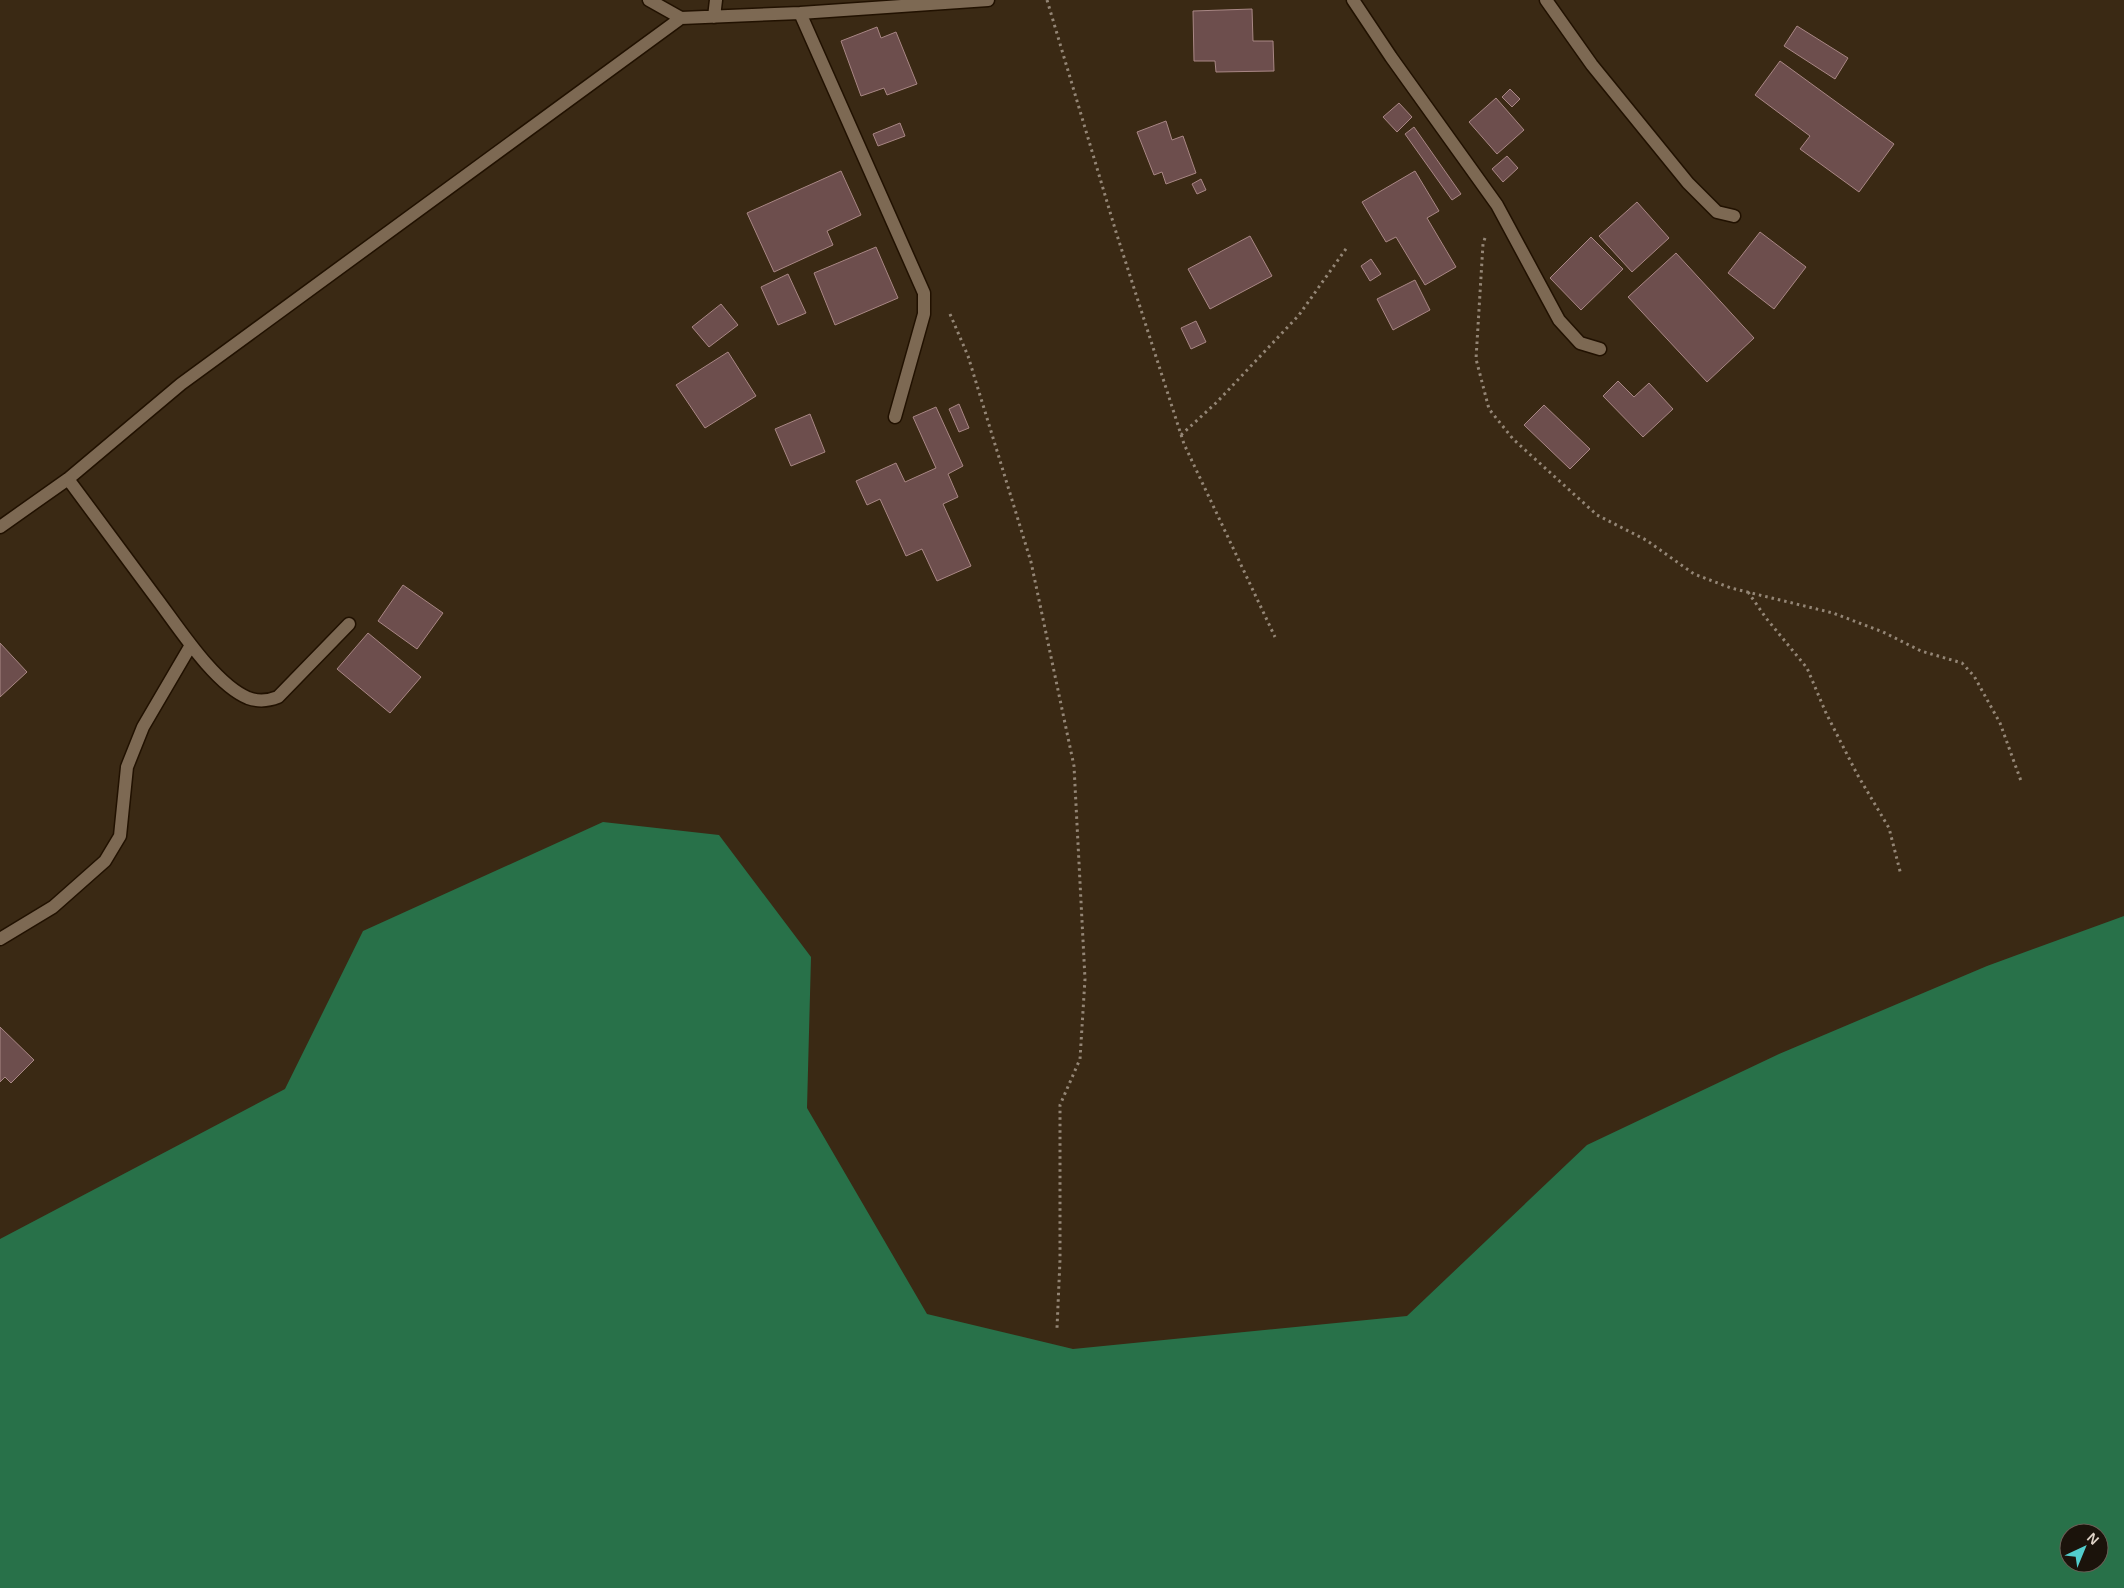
<svg xmlns="http://www.w3.org/2000/svg" width="2124" height="1588" font-family="Arial,sans-serif">
<rect width="100%" height="100%" fill="#3a2914"/>
<path fill="#287149" fill-rule="evenodd" d="M 603,822 L 719,835 L 811,957 L 807,1108 L 927,1314 L 1073,1349 L 1407,1316 L 1587,1145 L 1779,1054 L 1987,966 L 2124,916 L 2124,1588 L 0,1588 L 0,1239 L 285,1089 L 363,931 ZM 2069,1533 L 2099,1533 L 2099,1563 L 2069,1563 Z"/>
<path fill="#6d4e4d" stroke="#a98785" d="M 1252,9 L 1253,41 L 1273,41 L 1274,71 L 1216,72 L 1215,61 L 1194,61 L 1193,11 Z
M 1797,26 L 1848,58 L 1835,79 L 1784,46 Z
M 877,27 L 881,38 L 896,32 L 917,84 L 887,95 L 884,88 L 861,96 L 841,41 Z
M 1780,61 L 1894,144 L 1859,192 L 1800,149 L 1810,136 L 1755,95 Z
M 1510,89 L 1520,99 L 1512,107 L 1502,97 Z
M 1496,98 L 1524,130 L 1497,154 L 1469,122 Z
M 1399,103 L 1412,117 L 1397,132 L 1383,117 Z
M 1166,121 L 1172,140 L 1183,136 L 1196,173 L 1166,184 L 1162,172 L 1154,175 L 1137,132 Z
M 900,123 L 905,136 L 878,146 L 873,134 Z
M 1414,127 L 1461,194 L 1452,200 L 1405,134 Z
M 1507,156 L 1518,168 L 1503,182 L 1492,169 Z
M 841,171 L 861,215 L 827,231 L 833,245 L 774,272 L 747,213 Z
M 1415,171 L 1439,211 L 1427,218 L 1456,267 L 1425,285 L 1396,237 L 1386,242 L 1362,202 Z
M 1201,179 L 1206,190 L 1197,194 L 1192,184 Z
M 1637,202 L 1669,238 L 1632,272 L 1599,236 Z
M 1760,232 L 1806,267 L 1774,309 L 1728,273 Z
M 1250,236 L 1272,276 L 1210,309 L 1188,269 Z
M 1591,237 L 1623,269 L 1581,310 L 1550,278 Z
M 876,247 L 898,298 L 835,325 L 814,273 Z
M 1676,253 L 1754,338 L 1707,382 L 1628,297 Z
M 1371,259 L 1381,274 L 1370,281 L 1361,266 Z
M 788,274 L 806,313 L 778,325 L 761,287 Z
M 1415,280 L 1430,310 L 1393,330 L 1377,299 Z
M 721,304 L 738,325 L 709,347 L 692,327 Z
M 1196,321 L 1206,342 L 1191,349 L 1181,328 Z
M 728,352 L 756,396 L 705,428 L 676,385 Z
M 1618,381 L 1634,397 L 1649,383 L 1673,409 L 1643,437 L 1603,396 Z
M 959,404 L 969,428 L 959,432 L 949,409 Z
M 1544,405 L 1590,449 L 1570,469 L 1524,425 Z
M 936,407 L 963,466 L 948,474 L 958,497 L 943,504 L 971,566 L 937,581 L 922,549 L 906,556 L 880,499 L 867,505 L 856,481 L 896,463 L 905,482 L 936,468 L 913,417 Z
M 810,414 L 825,452 L 791,466 L 775,429 Z
M 403,585 L 443,613 L 417,649 L 378,621 Z
M 368,633 L 421,677 L 390,713 L 337,669 Z
M 0,643 L 27,672 L 0,697 Z
M 0,1027 L 34,1060 L 11,1083 L 5,1077 L 0,1082 Z"/>
<g fill="none" stroke-linecap="round" stroke-linejoin="round">
<g stroke="#211100" stroke-width="15">
<path id="minor" d="M 649,0 L 681,18 L 800,13 L 988,0
M 1353,0 L 1391,57 L 1497,205 L 1559,320 L 1580,343 L 1600,349
M 1546,0 L 1592,65 L 1688,183 L 1717,212 L 1734,216
M 800,13 L 924,293 L 924,314 L 895,417
M 714,17 L 716,0
M 68,479 C 97,518 125,556 154,595 C 177,625 214,684 248,698 C 259,702 268,701 278,697 L 349,624
M 0,527 L 68,479 L 181,384 L 681,18
M 0,939 L 53,907 L 105,861 L 120,836 L 127,767 L 143,727 L 191,645"/>
</g>
<path stroke="#948676" stroke-width="3" stroke-dasharray="2.5 4" stroke-linecap="butt" d="M 1047,0 L 1116,232 L 1184,444 L 1275,637
M 1485,238 L 1483,244 L 1476,359 L 1489,409 L 1513,439 L 1597,515 L 1646,540 L 1694,574 L 1731,588 L 1833,613 L 1883,632 L 1921,651 L 1962,663 L 1974,676 L 2000,723 L 2021,781
M 950,314 L 968,356 L 1031,562 L 1074,766 L 1085,979 L 1080,1059 L 1060,1105 L 1060,1260 L 1057,1328
M 1181,435 L 1217,402 L 1299,315 L 1348,246
M 1748,592 L 1766,618 L 1807,668 L 1826,713 L 1857,774 L 1889,828 L 1901,875"/>
<use href="#minor" stroke="#7d6953" stroke-width="12"/>
</g>
<g transform="translate(2084 1548) rotate(44)"><circle r="24" fill="#1b130b" stroke="#695f56"/>
<path d="M0-4L9 19L0 12L-9 19Z" fill="#52cdcd"/>
<text y="-8" font-size="14" font-weight="bold" text-anchor="middle" fill="#ded2c6">N</text>
</g>
</svg>
